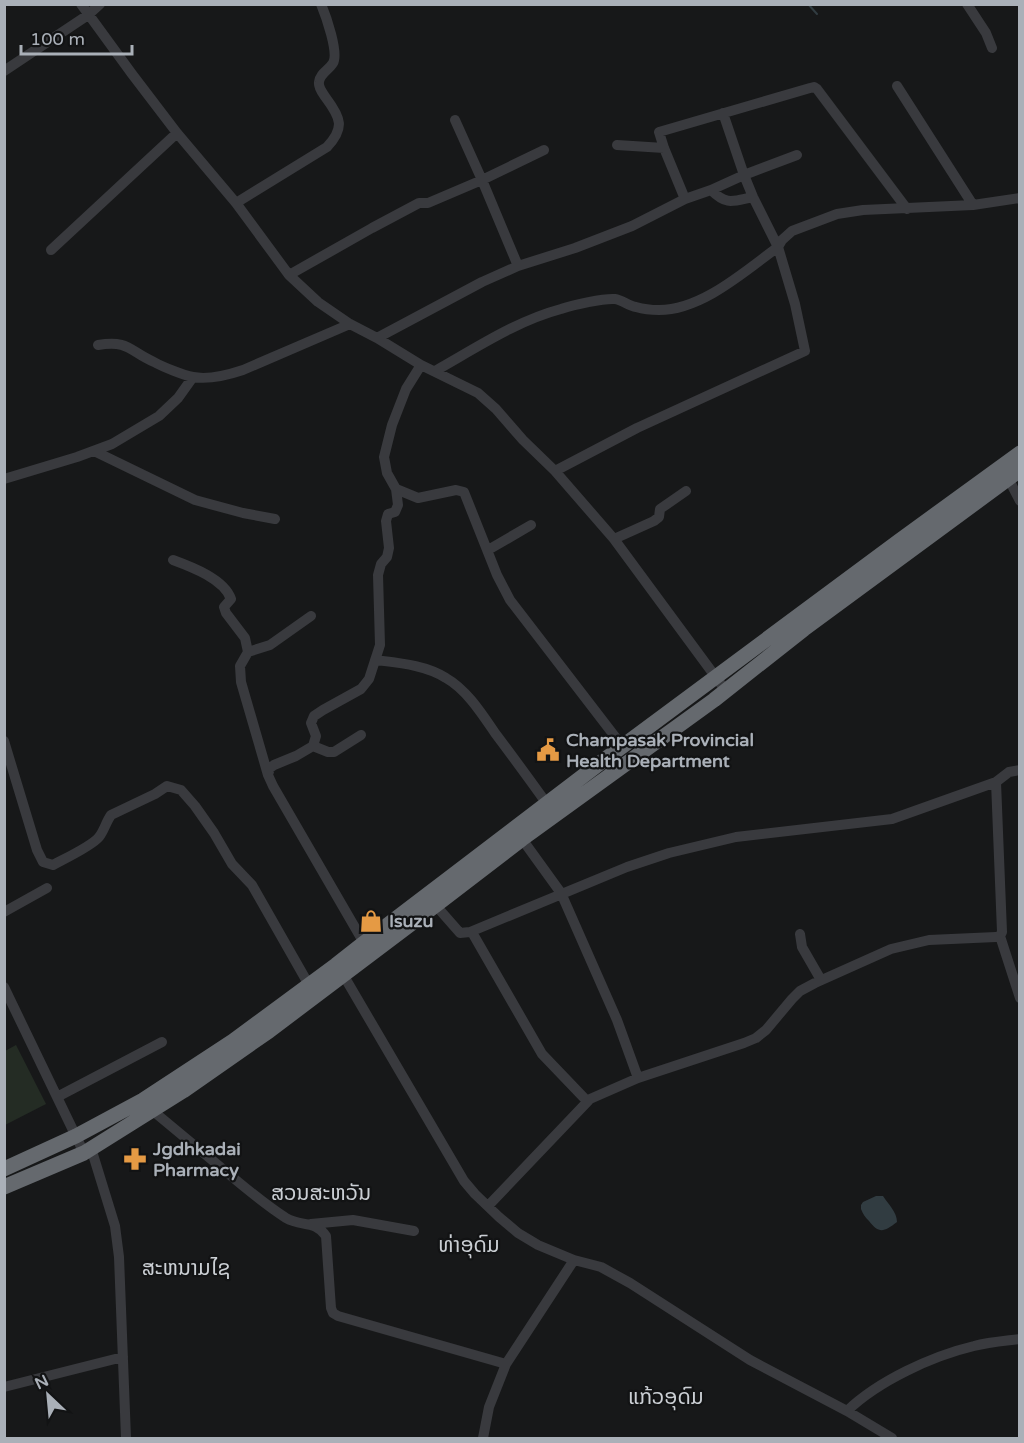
<svg xmlns="http://www.w3.org/2000/svg" width="1024" height="1443" font-family="'Varela Round','Noto Sans Lao',sans-serif">
<rect width="100%" height="100%" fill="#171819"/>
<path fill="#242c24" d="M 16,1045 L 46,1104 L 5,1125 L 5,1051 Z"/>
<path fill="#313c41" d="M 876,1196 L 883,1196 C 888,1204 897,1212 897,1222 C 884,1232 879,1234 869,1221 C 865,1217 863,1214 861,1209 L 861,1205 L 863,1202 Z"/>
<g fill="none" stroke-linecap="round" stroke-linejoin="round">
<path stroke="#313c41" stroke-width="2" d="M 808,4 L 817,14"/>
<path stroke="#393a3e" stroke-width="10" d="M 81,4 L 132,74 L 177,133 L 236,203 L 289,275 L 318,302 L 350,324 L 377,338 L 421,365 L 478,393 L 496,409 L 523,440 L 555,471 L 614,539 L 726,691
M 967,4 L 986,33 L 992,48
M 4,71 L 88,15 L 100,4
M 897,86 L 973,205
M 723,113 L 744,175 L 797,155
M 455,120 L 482,180 L 518,266
M 617,145 L 664,148
M 711,190 C 727,206 733,201 753,197
M 236,203 L 327,147 C 345,128 341,118 326,98 C 323,93 318,88 319,82 C 320,73 329,70 333,63 C 339,53 326,16 321,4
M 51,250 L 177,133
M 289,275 L 372,228 L 419,203 L 428,203 L 482,180 L 544,150
M 377,338 L 482,282 L 518,266 L 575,248 L 632,226 L 685,199 L 664,148 L 659,132 L 810,88 L 814,87 L 817,89 L 907,209
M 98,345 C 129,340 129,351 154,362 C 163,367 183,375 193,377 C 209,380 228,375 243,370 L 350,324
M 435,371 C 476,348 516,321 561,309 C 573,305 604,298 615,299 C 622,300 629,306 636,307 C 643,309 652,310 659,310 C 702,310 745,271 778,247 L 753,197 L 744,175 L 711,190 L 685,199
M 94,451 L 195,500 L 243,513 L 275,519
M 555,471 L 637,428 L 805,351 L 795,304 L 778,247 L 782,240 L 792,231 L 837,214 L 863,210 L 973,205 L 1020,198
M 1006,474 L 1020,501
M 4,479 L 77,457 L 112,444 L 159,416 L 178,398 L 193,377
M 396,489 L 418,498 L 456,490 L 464,492 L 497,575 L 510,600 L 623,747
M 614,539 L 654,521 L 659,517 L 660,509 L 686,491
M 488,550 L 531,525
M 173,560 C 192,567 224,579 231,599 L 224,607 L 226,613 L 245,638 L 248,652 L 240,666 L 241,682 L 268,775 L 273,786 L 364,943
M 248,652 L 270,645 L 311,616
M 375,660 C 399,663 426,665 446,678 C 467,690 482,714 495,733 C 513,757 530,780 547,804
M 4,741 L 37,850 L 43,862 L 53,865 C 64,859 92,846 99,837 C 104,831 106,822 111,815 L 155,794 L 167,786 L 181,790 L 195,806 L 214,833 L 232,864 L 252,885 L 309,985
M 313,746 L 328,752 L 334,752 L 361,735
M 1020,770 L 1009,772 L 996,782 L 1002,932 L 1000,936 L 1020,998
M 268,775 L 270,768 L 274,765 L 296,756 L 313,746 L 316,736 L 311,723 L 314,716 L 323,710 L 361,689 L 369,679 L 380,645 L 378,575 L 381,564 L 387,557 L 389,548 L 386,521 L 388,514 L 395,512 L 398,505 L 396,489 L 387,473 L 384,457 L 392,425 L 406,389 L 421,365
M 522,839 L 561,893 L 617,1020 L 638,1078
M 431,900 L 460,933 L 470,932 L 473,934 L 542,1054 L 587,1101
M 4,912 L 47,888
M 470,932 L 627,867 L 669,853 L 736,837 L 892,819 L 996,782
M 800,934 L 802,947 L 821,980
M 341,971 L 464,1181 L 475,1194 L 499,1217 L 518,1233 L 538,1245 L 574,1260 L 601,1267 L 630,1283 L 750,1360 L 847,1411 L 892,1438
M 4,987 L 84,1153
M 57,1097 L 162,1042
M 153,1111 C 177,1131 200,1150 224,1170 C 244,1187 264,1204 286,1218 C 301,1227 315,1220 326,1236 L 331,1308 L 333,1313 L 338,1316 L 506,1364
M 91,1148 L 115,1226 L 119,1257 L 126,1438
M 488,1206 L 590,1099 L 638,1078 L 744,1043 L 756,1038 L 766,1030 L 792,999 L 800,991 L 815,983 L 891,949 L 929,940 L 996,937 L 1000,936
M 311,1224 L 353,1220 L 414,1231
M 4,1387 L 123,1357
M 847,1411 C 878,1381 932,1356 974,1346 C 989,1342 1004,1341 1020,1339
M 483,1438 L 489,1407 L 506,1364 L 574,1260"/>
<path stroke="#65696e" stroke-width="15" d="M 4,1169 L 76,1136 L 143,1100 L 233,1041 L 336,965 L 364,943 L 604,760 L 899,541 L 1020,453
M 4,1187 L 84,1153 L 183,1091 L 269,1031 L 436,905 L 522,839 L 714,700 L 804,629 L 1020,470"/>
</g>
<defs>
<g id="civic-bare" transform="scale(1.8)"><path d="M-.6-6.5H3V-4.5H.6V-3L4-1V1h2V6H-6V1h2V-1L-.6-3ZM-1.2 2.5V6h2.4V2.5Z" fill="#e59a44" stroke="#121314" stroke-width="2.5" paint-order="stroke"/></g>
<g id="shop-bare" transform="scale(1.8)"><path d="M-5-2.5h2.3a2.7 3.5 0 0 1 5.4 0H5L5.5 6h-11ZM-1.5-2.5h3a1.5 2.3 0 0 0-3 0Z" fill="#e59a44" stroke="#121314" stroke-width="2.5" paint-order="stroke"/></g>
<g id="pharmacy-bare" transform="scale(1.8)"><path d="M-2-6h4v4h4v4h-4v4h-4v-4h-4v-4h4Z" fill="#e59a44" stroke="#121314" stroke-width="2.5" paint-order="stroke"/></g>
</defs>
<g fill-rule="evenodd">
<use href="#civic-bare" x="548" y="750"/>
<use href="#shop-bare" x="371" y="921"/>
<use href="#pharmacy-bare" x="135" y="1159"/>
</g>
<g text-anchor="middle" dominant-baseline="central" stroke-width="4.5" stroke-linejoin="round" paint-order="stroke">
<g font-size="18" font-weight="bold" fill="#aab0b8" stroke="#121314" text-anchor="start">
<text x="566" y="740">Champasak Provincial<tspan x="566" dy="21">Health Department</tspan></text>
<text x="389" y="921">Isuzu</text>
<text x="153" y="1149">Jgdhkadai<tspan x="153" dy="21">Pharmacy</tspan></text>
</g>
<g font-size="21" fill="#cbcfd4" stroke="#121314">
<text x="321" y="1193">ສວນສະຫວັນ</text>
<text x="469" y="1245">ທ່າອຸດົມ</text>
<text x="186" y="1268">ສະຫນາມໄຊ</text>
<text x="666" y="1397">ແກ້ວອຸດົມ</text>
</g>
</g>
<rect width="1024" height="1443" fill="none" stroke="#aab0b8" stroke-width="12"/>
<g transform="translate(48 1395) rotate(334)" stroke="#121314" stroke-width="4.5" paint-order="stroke">
<path d="M0-4.5L10 22L0 15L-10 22Z" fill="#aab0b8"/>
<text y="-9" font-size="16" font-weight="bold" text-anchor="middle" fill="#aab0b8">N</text>
</g>
<path d="M21 45v9h111v-9" fill="none" stroke="#aab0b8" stroke-width="3"/>
<text x="30" y="45" font-size="18" fill="#aab0b8" stroke="#121314" stroke-width="4.5" paint-order="stroke">100 m</text>
</svg>
